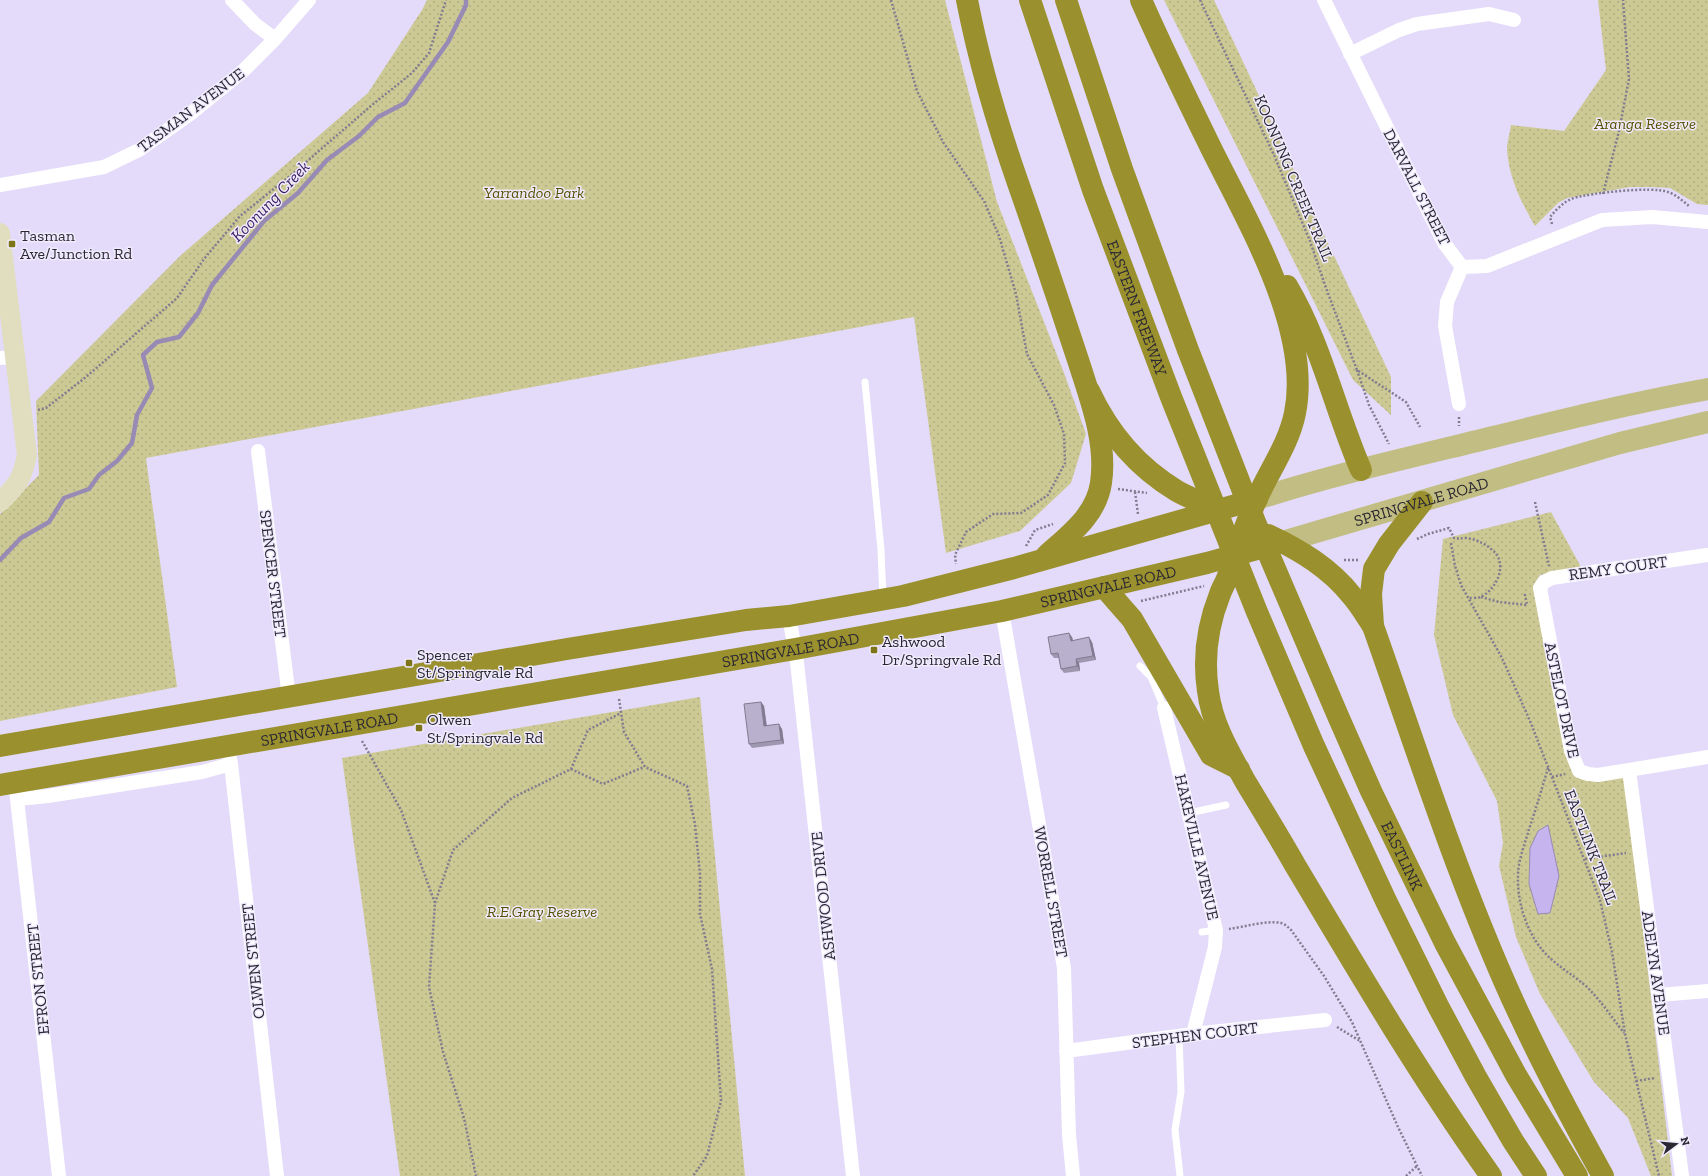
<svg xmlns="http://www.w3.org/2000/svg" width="1708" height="1176" font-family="'Zilla Slab',serif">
<defs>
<pattern id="park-dots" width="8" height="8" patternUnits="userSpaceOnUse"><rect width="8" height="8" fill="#cdc994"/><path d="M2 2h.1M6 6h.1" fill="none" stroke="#b0ad80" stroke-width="1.8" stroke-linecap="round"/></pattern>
</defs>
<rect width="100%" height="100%" fill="#e3dbf9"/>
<path fill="url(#park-dots)" d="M 427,0 L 945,0 L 997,202 L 1064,373 L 1086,434 L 1071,483 L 1020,531 L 946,553 L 914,317 L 146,458 L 177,687 L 0,721 L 0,514 L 39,475 L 36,401 L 180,256 L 368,93 L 422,10 Z
M 1164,0 L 1214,0 L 1391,377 L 1391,415 L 1353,380 Z
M 1598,0 L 1708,0 L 1708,205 L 1697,204 L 1670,188 L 1651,187 L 1630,187 L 1567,198 L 1558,203 L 1535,226 C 1521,202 1509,178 1507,150 C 1507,142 1510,133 1511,125 L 1564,131 L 1606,70 Z
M 1551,512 L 1581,567 L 1540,575 L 1533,587 L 1565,751 L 1576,776 L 1625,776 L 1672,1176 L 1651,1176 L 1628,1118 L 1594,1082 L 1540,994 L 1516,937 L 1499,866 L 1503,843 L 1497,801 L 1453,715 L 1434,635 L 1443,539 Z
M 700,697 L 745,1176 L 400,1176 L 342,758 Z"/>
<path fill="#c5b4ed" stroke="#978ab5" d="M 1548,825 L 1559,876 L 1550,913 L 1538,914 L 1529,884 L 1530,848 L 1538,831 Z"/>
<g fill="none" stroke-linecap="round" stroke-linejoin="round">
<path stroke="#978ab5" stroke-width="4.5" d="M 0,560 L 21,538 L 49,522 L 64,498 L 89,489 L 99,475 L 117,461 L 132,443 L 137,415 L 152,388 L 143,355 L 157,342 L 179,337 L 198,313 L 212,285 L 264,221 L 298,193 L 327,160 L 359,136 L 378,117 L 405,103 L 448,42 L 466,5 L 466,0"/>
<path stroke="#817c90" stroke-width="2.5" stroke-dasharray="2 2" stroke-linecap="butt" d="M 891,0 L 917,91 L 943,142 L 984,201 L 999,236 L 1016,294 L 1027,354 L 1054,405 L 1064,434 L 1065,463 L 1048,495 L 1021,513 L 993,514 L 966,532 L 955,555 L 956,564
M 1200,0 L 1274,155 L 1310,241 L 1326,288 L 1357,370 L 1406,402 L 1420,427
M 1603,194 L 1619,131 L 1629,79 L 1623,0
M 1552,224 L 1550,217 C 1556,210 1564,201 1574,198 C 1591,193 1652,186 1668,192 C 1675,194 1683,201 1689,206
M 1357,370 L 1369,405 L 1389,444
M 38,410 L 46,408 L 86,377 L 177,298 L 204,259 L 240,216 L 290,176 L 372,105 L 412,73 L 429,53 L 446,0
M 1459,417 L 1459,426
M 1118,489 L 1147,493
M 1135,492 L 1138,514
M 1535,502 L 1549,566
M 1417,539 L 1428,534 L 1449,528 L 1454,538 C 1458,539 1461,538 1466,538 C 1475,539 1484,543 1491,549 C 1509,562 1498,588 1481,597 C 1478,598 1472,598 1469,598
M 1451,543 L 1455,566 L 1461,585 L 1502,658 L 1530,721 L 1600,900 L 1612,952 L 1625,1034 L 1659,1176
M 1026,546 L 1035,530 L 1053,524
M 1344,560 L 1359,560
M 1481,597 L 1499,602 L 1527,605 L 1525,595 L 1527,595
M 1141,601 L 1204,586
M 619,699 L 624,732 L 645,767 L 687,786 L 695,824 L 700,874 L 700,914 L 712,969 L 721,1101 L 707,1156 L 693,1176
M 362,741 L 401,810 L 435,903 L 429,987 L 443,1052 L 464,1118 L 476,1176
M 1548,768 C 1542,788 1536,809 1529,829 C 1525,844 1518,860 1518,876 C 1517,904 1528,938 1550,958 C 1561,968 1574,976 1586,986 C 1600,1000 1612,1017 1624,1033
M 571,769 L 603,784 L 644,767
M 1552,777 L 1565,774
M 1585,859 L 1626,853
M 435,903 L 453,850 L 512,798 L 571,769 L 588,730 L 621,713
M 1229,929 C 1244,927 1267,920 1281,923 C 1285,924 1288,927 1291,930 L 1324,976 L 1352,1022 L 1398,1127 L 1422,1176
M 1337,1027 L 1360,1041
M 1636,1081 L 1655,1078
M 1406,1176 L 1417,1166"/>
<path stroke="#fff" stroke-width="7" d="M 865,382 L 881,550 L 883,598
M 1140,666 L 1151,677 L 1164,708
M 1189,813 L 1226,805
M 1202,932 L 1216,930
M 1179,1036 L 1181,1092 L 1175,1130 L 1180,1176"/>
<path stroke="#fff" stroke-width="14" d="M 232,0 L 255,24 L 275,39
M 1324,0 L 1444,243 L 1462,267 L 1447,302 L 1445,326 L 1459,404
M 1350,54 L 1399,30 L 1417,24 L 1489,14 L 1514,20
M 0,185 L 104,167 L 139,150 L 190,114 L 243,71 L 275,39 L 309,0
M 1462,267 L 1487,266 L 1602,220 L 1652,217 L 1708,222
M 0,358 L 16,357
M 258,451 L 289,697
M 1707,555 L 1552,578 L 1544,582 L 1540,588 L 1571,751 L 1579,771 L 1588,774 L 1598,775 L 1708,757
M 1002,611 L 1064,968 L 1069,1135 L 1073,1176
M 789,616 L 797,662 L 853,1176
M 1164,708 L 1216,930 L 1215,947 L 1193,1034
M 228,746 L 231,764 L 277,1176
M 1629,770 L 1682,1176
M 15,781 L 59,1176
M 18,799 L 48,796 L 202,772 L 231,764
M 1659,995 L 1708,991
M 1066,1051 L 1193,1034 L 1325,1020"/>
<path stroke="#e1dec0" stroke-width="20" d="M 0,233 L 27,455 C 22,479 18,485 0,502"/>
<g stroke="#c2bd82" stroke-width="22">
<path d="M 1257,499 C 1329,476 1403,459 1477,441 C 1554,422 1630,403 1708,389"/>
<path id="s1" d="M 1282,542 L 1620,443 L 1708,422"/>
</g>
<g stroke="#9a912e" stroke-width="22">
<path d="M 967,0 C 979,62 997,123 1018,183 C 1039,243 1059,302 1079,363 C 1091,401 1107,442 1101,483 C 1096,516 1069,535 1046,556"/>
<path id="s2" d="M 1030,0 L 1093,190 L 1171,397 L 1257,612 L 1314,746 L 1386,901 L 1438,1006 L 1476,1077 L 1513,1141 L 1536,1176"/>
<path id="s3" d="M 1066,0 L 1122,169 L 1188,350 L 1255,522 L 1338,716 L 1371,791 L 1445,943 L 1516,1075 L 1577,1176"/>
<path d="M 1141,0 C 1163,50 1187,99 1211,148 C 1247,221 1312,329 1295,413 C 1289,443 1271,468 1258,496 C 1246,522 1237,549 1228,576 C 1226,582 1222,588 1220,594 C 1208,624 1203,658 1208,691 C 1212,724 1229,752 1245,781 C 1262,809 1279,837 1295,865 C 1358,971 1420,1076 1491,1176"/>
<path d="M 1287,286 C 1321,343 1335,410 1361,470"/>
<path d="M 1089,391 C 1108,432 1137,467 1177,491 C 1191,499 1207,504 1221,512"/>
<path d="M 1268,535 C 1300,550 1330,568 1352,596 C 1360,605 1366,616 1373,626 C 1415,745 1454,867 1505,983 C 1534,1049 1568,1113 1603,1176"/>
<path d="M 1104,587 L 1132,619 L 1211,755 L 1239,769"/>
<path d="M 1373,626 L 1371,594 L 1374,569 L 1389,544 L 1422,502"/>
<path d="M 0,746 L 567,649 L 746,620 L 789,616 L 903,596 L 1014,568 L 1257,499"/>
<path id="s4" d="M 0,785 L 795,649 L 1002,611 L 1207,563 L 1282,542"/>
</g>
</g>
<path fill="#9e97b0" d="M 1072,637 L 1073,641 L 1092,642 L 1096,660 L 1079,663 L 1080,671 L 1064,673 L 1061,669 L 1059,658 L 1054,658 L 1051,654 Z
M 761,702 L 764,706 L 767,726 L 782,729 L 784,744 L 752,748 L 749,744 Z"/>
<path fill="#817b90" d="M 1069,633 L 1072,637 L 1074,645 L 1071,641 Z
M 1089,637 L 1092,642 L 1096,660 L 1093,656 Z
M 1076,659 L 1079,663 L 1080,671 L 1077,666 Z
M 761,702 L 764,706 L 767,730 L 764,726 Z
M 779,724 L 782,729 L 784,744 L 781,740 Z"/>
<path fill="#b8b0cd" stroke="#817b90" d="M 1069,633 L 1071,641 L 1089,637 L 1093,656 L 1076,659 L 1077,666 L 1061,669 L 1058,653 L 1051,654 L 1048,637 Z
M 761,702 L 764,726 L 779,724 L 781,740 L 749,744 L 744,704 Z"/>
<g fill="#7d7518" stroke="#efeafd" stroke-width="1.5">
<rect x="8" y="240" width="8" height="8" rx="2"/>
<rect x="870" y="646" width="8" height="8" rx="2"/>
<rect x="405" y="659" width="8" height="8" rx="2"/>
<rect x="415" y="724" width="8" height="8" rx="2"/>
</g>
<g text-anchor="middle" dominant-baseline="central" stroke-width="3" stroke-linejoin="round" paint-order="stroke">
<g font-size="16" fill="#2b2833" stroke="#efeafd">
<text transform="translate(191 110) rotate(-37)">TASMAN AVENUE</text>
<text transform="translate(1294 178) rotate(67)">KOONUNG CREEK TRAIL</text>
<text transform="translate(1417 187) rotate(63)">DARVALL STREET</text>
<text stroke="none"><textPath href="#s2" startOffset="326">EASTERN FREEWAY</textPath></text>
<text stroke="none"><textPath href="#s1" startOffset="145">SPRINGVALE ROAD</textPath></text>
<text transform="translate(1618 568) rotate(-8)">REMY COURT</text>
<text transform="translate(273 574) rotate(83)">SPENCER STREET</text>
<text stroke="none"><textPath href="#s4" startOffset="1126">SPRINGVALE ROAD</textPath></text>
<text stroke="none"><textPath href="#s4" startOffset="802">SPRINGVALE ROAD</textPath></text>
<text transform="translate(1562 700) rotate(78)">ASTELOT DRIVE</text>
<text stroke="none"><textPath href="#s4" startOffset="334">SPRINGVALE ROAD</textPath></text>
<text transform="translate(1197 847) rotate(77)">HAKEVILLE AVENUE</text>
<text transform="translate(1591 847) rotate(69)">EASTLINK TRAIL</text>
<text stroke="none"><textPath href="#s3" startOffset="920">EASTLINK</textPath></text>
<text transform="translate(1051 892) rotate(80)">WORRELL STREET</text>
<text transform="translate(823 896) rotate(-96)">ASHWOOD DRIVE</text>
<text transform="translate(253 961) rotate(-96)">OLWEN STREET</text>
<text transform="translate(1656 973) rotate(82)">ADELYN AVENUE</text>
<text transform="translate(38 979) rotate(-96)">EFRON STREET</text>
<text transform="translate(1195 1035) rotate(-7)">STEPHEN COURT</text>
</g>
<g font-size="16" font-style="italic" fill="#575001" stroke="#efeafd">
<text x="1645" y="123">Aranga Reserve</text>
<text x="534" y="192">Yarrandoo Park</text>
<text x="542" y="911">R.E.Gray Reserve</text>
</g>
<g font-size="16" fill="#2b2833" stroke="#efeafd" text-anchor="start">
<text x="20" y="235">Tasman<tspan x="20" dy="18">Ave/Junction Rd</tspan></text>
<text x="882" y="641">Ashwood<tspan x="882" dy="18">Dr/Springvale Rd</tspan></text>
<text x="417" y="654">Spencer<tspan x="417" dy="18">St/Springvale Rd</tspan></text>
<text x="427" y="719">Olwen<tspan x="427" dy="18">St/Springvale Rd</tspan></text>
</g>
<g font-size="17" font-style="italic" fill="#371c5e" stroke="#efeafd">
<text transform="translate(270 201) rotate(-46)">Koonung Creek</text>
</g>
</g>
<g transform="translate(1676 1144) rotate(74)" stroke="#efeafd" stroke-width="3" paint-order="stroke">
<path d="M0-3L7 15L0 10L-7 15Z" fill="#2b2833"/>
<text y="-6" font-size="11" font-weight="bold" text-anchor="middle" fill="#2b2833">N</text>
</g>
</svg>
